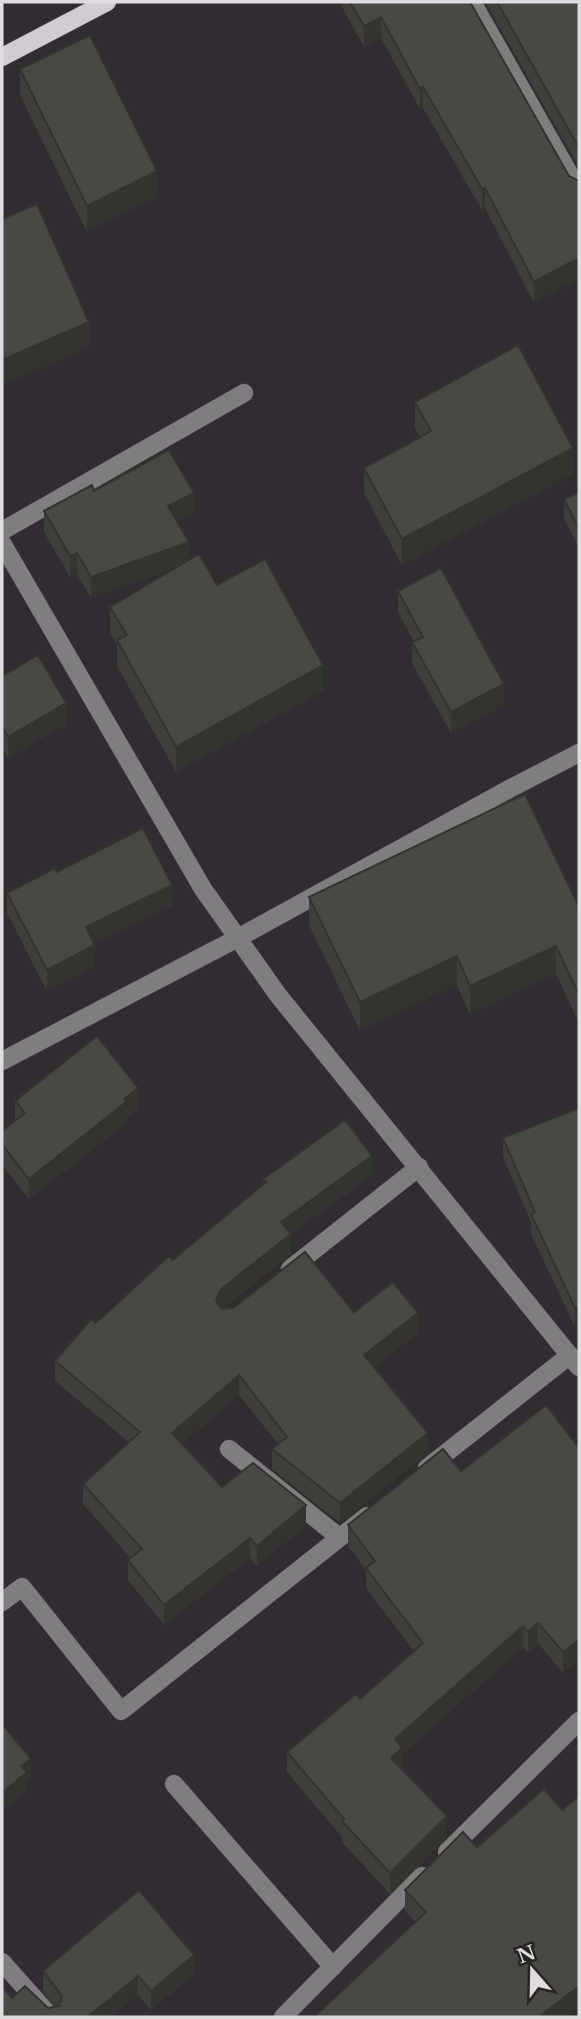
<svg xmlns="http://www.w3.org/2000/svg" width="581" height="2019" font-family="'Libre Baskerville',serif">
<rect width="100%" height="100%" fill="#312c31"/>
<g fill="none" stroke-linecap="round" stroke-linejoin="round">
<g stroke="#4d484d" stroke-width="19">
<path id="minor" d="M 472,2 L 579,191
M 2,531 L 244,393
M 2,543 L 203,889 L 278,995 L 579,1367
M 2,1061 L 236,939 L 511,788 L 579,753
M 290,1269 L 419,1167
M 229,1449 L 339,1537
M 427,1468 L 570,1355
M 2,1602 L 22,1587 L 121,1711 L 367,1516
M 174,1784 L 333,1967
M 447,1852 L 579,1721
M 2,1962 L 51,2017
M 283,2017 L 422,1876"/>
</g>
<g stroke="#4d484d" stroke-width="19">
<path id="major" d="M 2,57 L 107,2"/>
</g>
<use href="#minor" stroke="#7f7d7f" stroke-width="18"/>
<use href="#major" stroke="#d1ccd1" stroke-width="18"/>
</g>
<path fill="#3d403a" d="M 342,2 L 470,2 L 569,176 L 534,303 L 485,208 L 482,210 L 423,108 L 420,109 L 381,38 L 364,47 L 342,7 Z
M 485,2 L 579,2 L 579,168 Z
M 20,69 L 157,197 L 87,232 L 20,95 Z
M 415,402 L 573,474 L 402,565 L 364,493 L 364,468 L 420,437 L 415,428 Z
M 94,491 L 194,513 L 177,522 L 189,560 L 217,585 L 323,691 L 176,772 L 117,666 L 117,645 L 110,632 L 110,607 L 176,568 L 91,598 L 77,574 L 70,577 L 44,532 L 44,511 Z
M 579,492 L 579,548 L 564,519 L 564,499 Z
M 398,591 L 504,705 L 451,733 L 412,663 L 412,642 L 414,642 L 398,612 Z
M 2,676 L 66,724 L 8,758 L 2,748 Z
M 57,872 L 172,906 L 94,944 L 95,966 L 47,991 L 7,913 L 7,893 Z
M 309,897 L 579,907 L 579,1023 L 556,974 L 470,1014 L 457,985 L 360,1031 L 309,925 Z
M 15,1101 L 138,1109 L 126,1118 L 126,1123 L 29,1199 L 2,1165 L 2,1131 L 15,1121 Z
M 579,1108 L 575,1327 L 531,1234 L 531,1222 L 503,1157 L 503,1138 Z
M 372,1175 L 291,1234 L 291,1254 L 222,1309 L 354,1312 L 418,1333 L 374,1367 L 428,1453 L 340,1523 L 272,1469 L 272,1449 L 278,1444 L 239,1395 L 182,1444 L 222,1487 L 306,1525 L 257,1566 L 250,1558 L 164,1625 L 128,1580 L 128,1560 L 131,1558 L 83,1504 L 83,1484 L 129,1442 L 55,1381 L 55,1361 L 96,1323 L 263,1185 L 263,1179 Z
M 579,1448 L 563,1673 L 538,1643 L 528,1653 L 523,1647 L 402,1754 L 402,1769 L 447,1837 L 390,1894 L 342,1842 L 342,1837 L 287,1772 L 287,1752 L 360,1699 L 414,1651 L 366,1588 L 366,1570 L 348,1546 L 348,1525 L 461,1471 Z
M 579,1796 L 579,2009 L 416,1922 L 405,1911 L 405,1890 L 477,1847 L 562,1810 Z
M 43,1971 L 194,1974 L 151,2010 L 138,1995 L 2,2017 L 12,1998 L 48,2008 L 55,2007 L 43,1991 Z"/>
<path fill="#323430" d="M 381,17 L 381,38 L 364,47 L 364,26 Z
M 423,87 L 423,108 L 420,109 L 420,89 Z
M 157,171 L 157,197 L 87,232 L 87,206 Z
M 485,188 L 485,208 L 482,210 L 482,189 Z
M 579,258 L 579,279 L 534,303 L 534,282 Z
M 89,322 L 89,348 L 2,386 L 2,360 Z
M 573,448 L 573,474 L 402,565 L 402,539 Z
M 194,493 L 194,513 L 168,527 L 168,506 Z
M 189,542 L 189,563 L 91,598 L 91,577 Z
M 77,553 L 77,574 L 70,577 L 70,556 Z
M 323,665 L 323,691 L 176,772 L 176,747 Z
M 504,684 L 504,705 L 451,733 L 451,712 Z
M 66,703 L 66,724 L 8,758 L 8,737 Z
M 172,885 L 172,906 L 86,948 L 86,927 Z
M 95,945 L 95,966 L 47,991 L 47,970 Z
M 556,946 L 556,974 L 470,1014 L 470,986 Z
M 457,956 L 457,985 L 360,1031 L 360,1002 Z
M 138,1088 L 138,1109 L 126,1118 L 126,1123 L 29,1199 L 29,1179 Z
M 372,1156 L 372,1175 L 291,1234 L 291,1254 L 220,1310 L 216,1301 L 220,1290 L 281,1222 Z
M 579,1305 L 579,1324 L 575,1327 L 575,1308 Z
M 418,1313 L 418,1333 L 364,1375 L 364,1355 Z
M 239,1375 L 239,1395 L 172,1453 L 172,1433 Z
M 428,1433 L 428,1453 L 340,1523 L 340,1503 Z
M 306,1505 L 306,1525 L 257,1566 L 257,1546 Z
M 250,1538 L 250,1558 L 164,1625 L 164,1605 Z
M 538,1623 L 538,1643 L 528,1653 L 528,1632 Z
M 523,1626 L 523,1647 L 402,1754 L 402,1769 L 391,1758 L 395,1739 Z
M 579,1640 L 579,1660 L 563,1673 L 563,1652 Z
M 31,1759 L 31,1778 L 27,1781 L 27,1792 L 2,1812 L 2,1793 L 21,1766 Z
M 447,1816 L 447,1837 L 390,1894 L 390,1873 Z
M 194,1955 L 194,1974 L 151,2010 L 151,1991 Z
M 138,1976 L 138,1995 L 112,2017 L 88,2017 Z
M 578,1987 L 578,2008 L 566,2017 L 539,2017 Z"/>
<path fill="#474a44" stroke="#323430" stroke-width="2" d="M 350,2 L 470,2 L 569,176 L 579,181 L 579,258 L 534,282 L 485,188 L 482,189 L 423,87 L 420,89 L 381,17 L 364,26 Z
M 497,2 L 579,2 L 579,148 Z
M 90,35 L 157,171 L 87,206 L 20,69 Z
M 37,204 L 89,322 L 2,360 L 2,219 Z
M 518,345 L 573,448 L 402,539 L 364,468 L 431,431 L 415,402 Z
M 169,450 L 194,493 L 168,506 L 189,542 L 91,577 L 77,553 L 70,556 L 44,511 L 92,485 L 94,491 Z
M 579,492 L 579,529 L 564,499 Z
M 199,554 L 217,585 L 265,559 L 323,665 L 176,747 L 117,640 L 127,635 L 110,607 Z
M 441,568 L 504,684 L 451,712 L 412,642 L 423,637 L 398,591 Z
M 38,655 L 66,703 L 8,737 L 2,727 L 2,676 Z
M 525,794 L 579,907 L 579,995 L 556,946 L 470,986 L 457,956 L 360,1002 L 309,897 Z
M 143,828 L 172,885 L 86,927 L 95,945 L 47,970 L 7,893 L 55,868 L 57,872 Z
M 97,1036 L 138,1088 L 124,1099 L 126,1102 L 29,1179 L 2,1144 L 2,1131 L 25,1113 L 15,1101 Z
M 579,1108 L 579,1305 L 575,1308 L 531,1214 L 535,1212 L 503,1138 Z
M 345,1120 L 372,1156 L 281,1222 L 291,1234 L 220,1290 L 216,1301 L 222,1309 L 233,1308 L 305,1252 L 354,1312 L 393,1282 L 418,1313 L 364,1355 L 428,1433 L 340,1503 L 272,1449 L 287,1437 L 239,1375 L 172,1433 L 222,1487 L 253,1463 L 306,1505 L 257,1546 L 250,1538 L 164,1605 L 128,1560 L 142,1549 L 83,1484 L 140,1432 L 55,1361 L 91,1319 L 96,1323 L 169,1256 L 173,1260 L 266,1182 L 263,1179 Z
M 546,1405 L 579,1448 L 579,1640 L 563,1652 L 538,1623 L 528,1632 L 523,1626 L 395,1739 L 402,1748 L 391,1758 L 447,1816 L 390,1873 L 342,1821 L 344,1819 L 287,1752 L 356,1694 L 360,1699 L 423,1643 L 366,1568 L 375,1561 L 348,1525 L 443,1449 L 461,1471 Z
M 2,1724 L 31,1759 L 21,1766 L 27,1772 L 2,1793 Z
M 544,1789 L 562,1810 L 579,1796 L 579,1988 L 578,1987 L 539,2017 L 314,2017 L 426,1912 L 405,1890 L 463,1832 L 477,1847 Z
M 139,1890 L 194,1955 L 151,1991 L 138,1976 L 88,2017 L 2,2017 L 2,1986 L 12,1998 L 25,1986 L 48,2008 L 59,2006 L 62,1996 L 43,1971 Z"/>
<rect width="581" height="2019" fill="none" stroke="#dfdcdf" stroke-width="7"/>
<g transform="translate(532 1970) rotate(340)" stroke="#272327" stroke-width="5" paint-order="stroke">
<path d="M0-5L12 26L0 18L-12 26Z" fill="#dfdcdf"/>
<text y="-10" font-size="19" font-weight="bold" text-anchor="middle" fill="#dfdcdf">N</text>
</g>
</svg>
